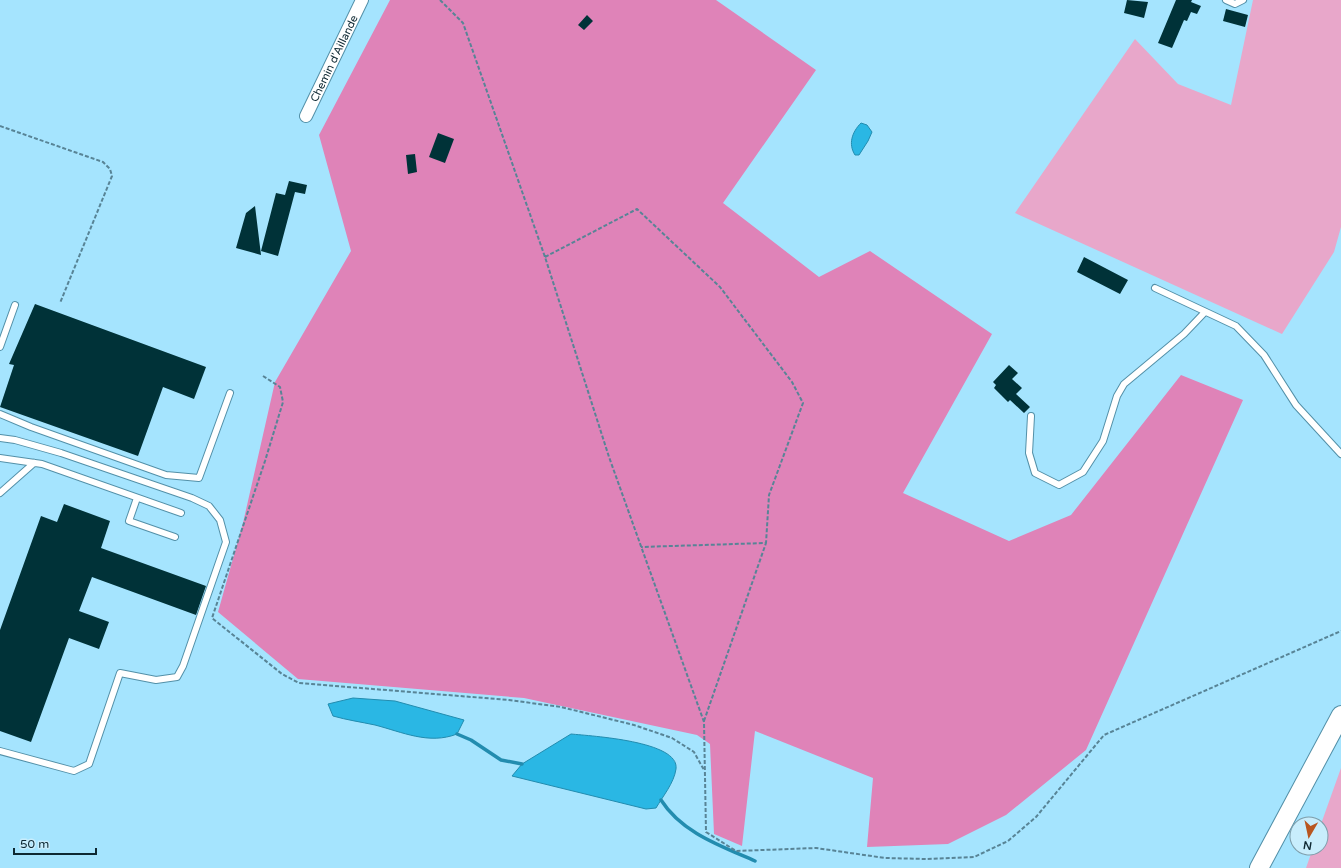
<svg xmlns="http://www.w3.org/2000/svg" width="1341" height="868" font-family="'Varela Round',sans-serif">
<rect width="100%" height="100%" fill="#a5e4fe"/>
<path fill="#e8a7ca" d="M 1253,0 L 1341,0 L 1341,227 L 1334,252 L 1282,334 L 1015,213 L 1135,39 L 1178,84 L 1231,105 Z
M 1341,768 L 1341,868 L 1306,868 L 1313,848 L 1321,848 L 1321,824 Z"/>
<path fill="#df83b8" d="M 390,0 L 716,0 L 816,70 L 723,203 L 819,277 L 870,251 L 992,334 L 903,493 L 1009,541 L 1071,515 L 1181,375 L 1243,400 L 1086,750 L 1006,815 L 948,844 L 867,847 L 873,778 L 755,731 L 742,846 L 714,834 L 710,744 L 697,735 L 524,698 L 298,679 L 218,612 L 243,523 L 275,382 L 351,251 L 319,135 Z"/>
<path fill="#2ab7e4" stroke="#228caf" d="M 861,123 L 867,125 L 872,132 L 868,141 L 859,155 L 855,155 C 848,144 852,132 861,123 Z
M 353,698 L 395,701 L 464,720 L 457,734 C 429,745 402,732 375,725 C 361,722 347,720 333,716 L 328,704 Z
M 571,734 C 591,736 680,741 676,769 C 674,783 663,796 656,808 L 646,809 L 512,776 L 522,764 Z"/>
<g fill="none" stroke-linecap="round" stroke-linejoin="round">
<path stroke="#228caf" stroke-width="3.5" d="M 457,734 L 471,740 L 501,760 L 522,764
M 661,800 C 682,833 721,846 755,861"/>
</g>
<path fill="#003238" d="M 1127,0 L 1148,2 L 1144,18 L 1124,13 Z
M 1176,0 L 1192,0 L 1191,2 L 1201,6 L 1197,14 L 1191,12 L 1187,21 L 1184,20 L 1172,48 L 1158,43 Z
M 1226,9 L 1248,15 L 1245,27 L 1223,21 Z
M 587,15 L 593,21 L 584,30 L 578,25 Z
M 438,133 L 454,139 L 445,163 L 429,157 Z
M 415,154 L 417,172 L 408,174 L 406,155 Z
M 289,181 L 307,185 L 305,194 L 295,192 L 278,256 L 261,251 L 276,193 L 285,195 Z
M 255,206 L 261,255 L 236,248 L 246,213 Z
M 1084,257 L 1128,280 L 1120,294 L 1077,272 Z
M 35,304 L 206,367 L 194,399 L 163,387 L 138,456 L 0,407 L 14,365 L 9,364 Z
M 1009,365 L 1018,373 L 1012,379 L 1022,388 L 1016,394 L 1030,407 L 1024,413 L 1010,400 L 1008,402 L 994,388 L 996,385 L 993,382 Z
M 64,504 L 110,521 L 101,548 L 206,586 L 196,615 L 92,577 L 79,611 L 109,622 L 99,649 L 69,638 L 31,742 L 0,731 L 0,630 L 41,516 L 57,522 Z"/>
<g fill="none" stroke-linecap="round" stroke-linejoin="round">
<g stroke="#5390a8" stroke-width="8">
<path id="lane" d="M 1226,0 L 1235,4 L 1243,0
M 1155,288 L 1236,326 L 1264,355 L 1296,405 L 1341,454
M 0,347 L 15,305
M 0,414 L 31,427 L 166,475 L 199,478 L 230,393
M 1031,416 L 1029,453 L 1035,473 L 1059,485 L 1083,472 L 1103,441 L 1117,396 L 1124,384 L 1184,334 L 1205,312
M 0,438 L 15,440 L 61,453 L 192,498 L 209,506 L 220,520 L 226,542 L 183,666 L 177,677 L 156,680 L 120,673 L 89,764 L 74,771 L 0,751
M 0,458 L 42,464 L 181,513
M 0,493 L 34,463
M 137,498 L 129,521 L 175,537"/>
</g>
<g stroke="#5390a8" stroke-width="14">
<g id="street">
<path id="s1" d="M 306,116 L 362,0"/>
</g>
</g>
<g stroke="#5390a8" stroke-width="20">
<path id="secondary" d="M 1259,868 L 1341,715"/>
</g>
<path stroke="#588496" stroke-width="2" stroke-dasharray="4 2" stroke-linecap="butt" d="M 440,0 L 463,23 L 545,257 L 609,457 L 704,722 L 706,832 L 736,851 L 816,848 L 885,858 L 926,859 L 974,857 L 1008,841 L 1036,817 L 1104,735 L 1341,631
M 0,126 L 103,162 L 110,169 L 112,176 L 60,303
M 545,257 L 637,209 L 720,287 L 792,382 L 803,403 L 769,495 L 766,543 L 641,547
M 263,376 L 280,387 L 283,402 L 265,461 L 212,618 L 282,674 L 299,683 L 509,700 L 561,707 L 634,725 L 672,738 L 694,752 L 704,770
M 704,721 L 766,543"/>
<use href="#lane" stroke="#fff" stroke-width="6"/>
<use href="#street" stroke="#fff" stroke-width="12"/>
<use href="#secondary" stroke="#fff" stroke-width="18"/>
</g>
<g text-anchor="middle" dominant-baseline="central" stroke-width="4" stroke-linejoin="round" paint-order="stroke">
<g font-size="11" fill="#0e2832" stroke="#c8edfc">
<text stroke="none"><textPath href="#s1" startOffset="64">Chemin d'Aillande</textPath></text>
</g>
</g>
<g transform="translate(1309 836) rotate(189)"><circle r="19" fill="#c8edfc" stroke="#7e9eab"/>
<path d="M0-3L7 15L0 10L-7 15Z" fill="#b95620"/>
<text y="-6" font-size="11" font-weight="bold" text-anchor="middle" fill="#0e2832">N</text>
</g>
<path d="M14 848v6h82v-6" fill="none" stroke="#0e2832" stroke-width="2"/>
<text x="20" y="848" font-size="12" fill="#0e2832" stroke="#c8edfc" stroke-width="3" paint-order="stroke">50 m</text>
</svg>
